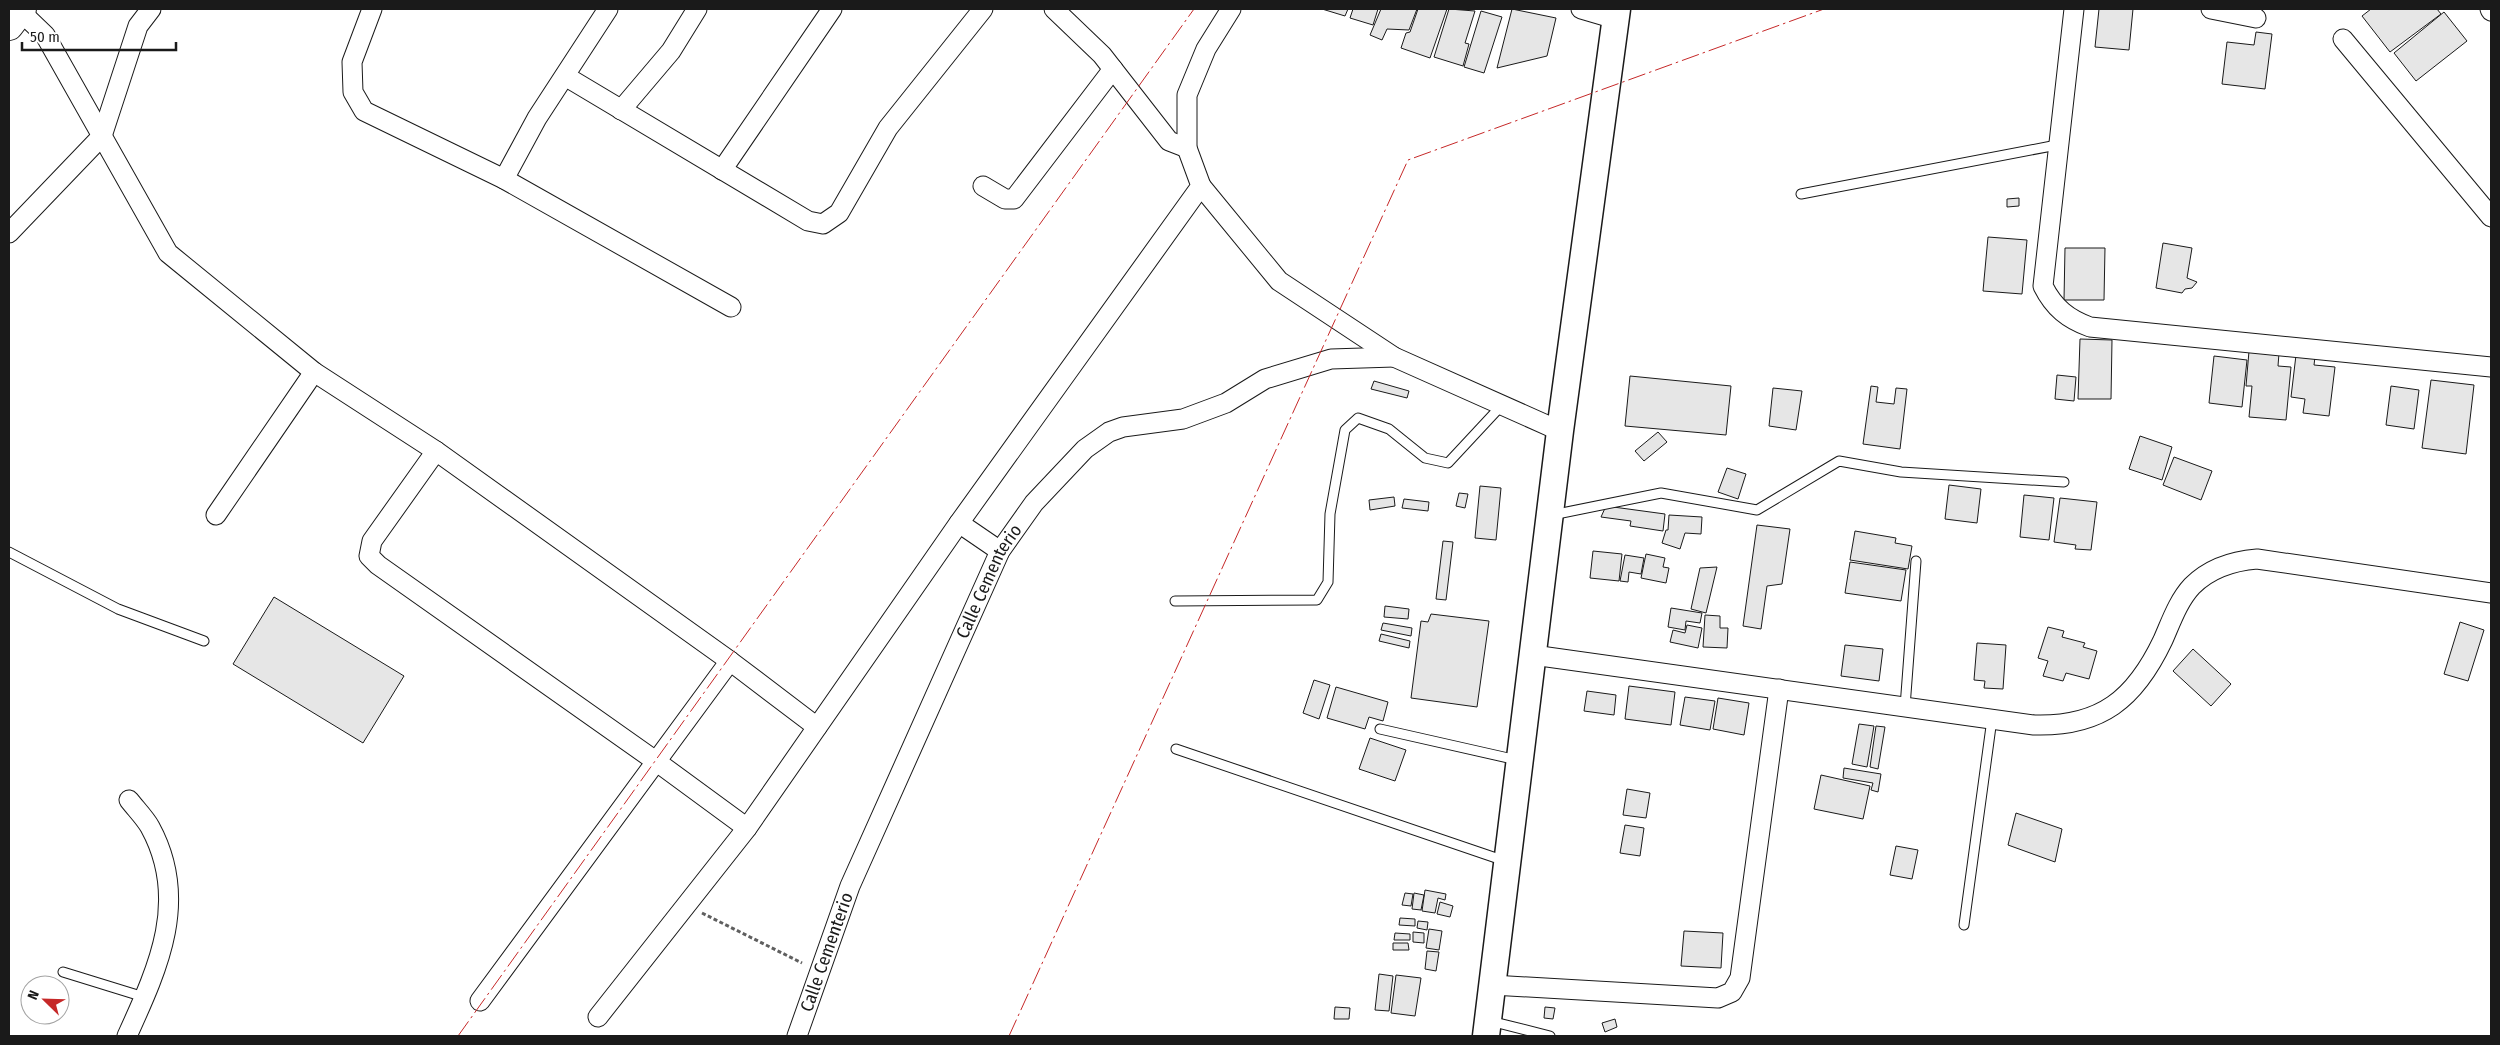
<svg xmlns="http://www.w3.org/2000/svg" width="2500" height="1045" font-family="'Fira Sans Condensed',sans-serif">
<rect width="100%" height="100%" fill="#fff"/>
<path fill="#e6e6e6" stroke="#1a1a1a" d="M 1322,9 L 1348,9 L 1345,16 Z
M 1353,9 L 1378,9 L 1373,25 L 1350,18 Z
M 1381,9 L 1417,9 L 1409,30 L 1387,29 L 1382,40 L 1370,35 Z
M 1418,9 L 1447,9 L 1430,58 L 1401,48 L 1406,33 L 1410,32 Z
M 1449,9 L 1475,11 L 1465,43 L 1469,44 L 1463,66 L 1434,57 Z
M 1512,9 L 1556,18 L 1547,56 L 1497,68 Z
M 2099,9 L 2133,9 L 2129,50 L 2095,47 Z
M 2371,9 L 2437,9 L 2441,14 L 2390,52 L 2362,16 Z
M 1481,11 L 1502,17 L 1484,73 L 1464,67 Z
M 2444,12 L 2467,41 L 2416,81 L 2394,53 Z
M 2256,32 L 2272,34 L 2265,89 L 2222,84 L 2227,42 L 2254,45 Z
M 2019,198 L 2019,206 L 2007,207 L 2007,199 Z
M 1988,237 L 2027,240 L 2022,294 L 1983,291 Z
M 2163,243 L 2192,248 L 2187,278 L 2197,282 L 2192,288 L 2185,289 L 2182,293 L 2156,288 Z
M 2065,248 L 2105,248 L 2104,300 L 2064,300 Z
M 2080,339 L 2112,340 L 2111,399 L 2078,399 Z
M 2249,351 L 2279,353 L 2278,366 L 2291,367 L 2286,420 L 2249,417 L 2252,386 L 2246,386 Z
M 2296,355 L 2315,357 L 2314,365 L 2335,367 L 2329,416 L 2303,413 L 2305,399 L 2291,397 Z
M 2214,356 L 2247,360 L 2242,407 L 2209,403 Z
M 2057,375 L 2076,377 L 2074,401 L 2055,399 Z
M 1630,376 L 1731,386 L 1726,435 L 1625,426 Z
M 2431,380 L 2474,385 L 2466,454 L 2422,448 Z
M 1374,381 L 1409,391 L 1407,398 L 1371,389 Z
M 1871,386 L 1878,387 L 1876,402 L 1894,404 L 1896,388 L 1907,389 L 1900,449 L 1863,444 Z
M 2391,386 L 2419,390 L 2414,429 L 2386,425 Z
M 1773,388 L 1802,391 L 1796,430 L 1769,426 Z
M 1658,432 L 1667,442 L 1644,461 L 1635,451 Z
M 2140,436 L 2172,447 L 2162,480 L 2129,469 Z
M 2174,457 L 2212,471 L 2201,500 L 2163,485 Z
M 1727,468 L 1746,474 L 1738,499 L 1718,492 Z
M 1949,485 L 1981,489 L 1977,523 L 1945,519 Z
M 1480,486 L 1501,488 L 1496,540 L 1475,538 Z
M 1459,493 L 1468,494 L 1465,508 L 1456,506 Z
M 2024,495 L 2054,498 L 2049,540 L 2020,537 Z
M 1394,497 L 1395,506 L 1370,510 L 1369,500 Z
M 2060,498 L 2097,502 L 2091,550 L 2075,549 L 2076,545 L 2054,542 Z
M 1404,499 L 1429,502 L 1428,511 L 1402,508 Z
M 1606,506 L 1665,514 L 1663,531 L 1630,526 L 1631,521 L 1601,517 Z
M 1669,515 L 1702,517 L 1701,534 L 1685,533 L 1680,549 L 1662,543 L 1666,530 L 1668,530 Z
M 1757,525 L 1790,529 L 1782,584 L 1767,586 L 1761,629 L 1743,626 Z
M 1855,531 L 1896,538 L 1895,543 L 1912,546 L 1908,569 L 1850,560 Z
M 1443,541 L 1453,542 L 1446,600 L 1436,599 Z
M 1593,551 L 1622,554 L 1619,581 L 1590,578 Z
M 1646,554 L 1665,558 L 1663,567 L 1669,568 L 1666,583 L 1641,578 Z
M 1625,555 L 1644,558 L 1641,574 L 1629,572 L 1628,582 L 1620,581 Z
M 1850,562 L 1906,570 L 1901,601 L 1845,593 Z
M 1717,567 L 1706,613 L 1691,609 L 1700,568 Z
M 274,597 L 404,676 L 363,743 L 233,664 Z
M 1385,606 L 1409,609 L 1408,619 L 1384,617 Z
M 1671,608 L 1702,613 L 1700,623 L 1686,621 L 1685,630 L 1668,627 Z
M 1431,614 L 1489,621 L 1477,707 L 1411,698 L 1421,621 L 1428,622 Z
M 1705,615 L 1720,616 L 1720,628 L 1728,628 L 1727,648 L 1703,647 Z
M 2460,622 L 2484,630 L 2468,681 L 2444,674 Z
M 1383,623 L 1412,628 L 1411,636 L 1381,630 Z
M 1687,625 L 1702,628 L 1698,648 L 1670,642 L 1673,630 L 1685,633 Z
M 2048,627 L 2064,631 L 2062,637 L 2085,643 L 2083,647 L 2097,651 L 2089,679 L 2066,673 L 2063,681 L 2043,676 L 2048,661 L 2038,658 Z
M 1381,634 L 1410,641 L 1409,648 L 1379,641 Z
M 1977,643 L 2006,645 L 2003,689 L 1984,688 L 1985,681 L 1974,680 Z
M 1845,645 L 1883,649 L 1879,681 L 1841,676 Z
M 2193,649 L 2231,684 L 2211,706 L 2173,671 Z
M 1314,680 L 1330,685 L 1319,719 L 1303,713 Z
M 1629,686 L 1675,692 L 1671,725 L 1625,719 Z
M 1336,687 L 1388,702 L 1383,721 L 1369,717 L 1365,729 L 1327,718 Z
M 1587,691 L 1616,695 L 1614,715 L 1584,711 Z
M 1685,697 L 1715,701 L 1710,730 L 1680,725 Z
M 1718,698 L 1749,703 L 1744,735 L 1713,729 Z
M 1859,724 L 1874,726 L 1867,767 L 1852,764 Z
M 1876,726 L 1885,727 L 1878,769 L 1870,767 Z
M 1370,738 L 1406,750 L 1395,781 L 1359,769 Z
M 1844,768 L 1881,774 L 1878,792 L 1871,790 L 1873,783 L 1843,778 Z
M 1821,775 L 1870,786 L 1863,819 L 1814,809 Z
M 1627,789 L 1650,793 L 1646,818 L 1623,815 Z
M 2016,813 L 2062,829 L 2055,862 L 2008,845 Z
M 1625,825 L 1644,828 L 1640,856 L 1620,853 Z
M 1896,846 L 1918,850 L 1912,879 L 1890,875 Z
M 1425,890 L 1446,894 L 1445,900 L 1438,898 L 1435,913 L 1422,911 Z
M 1405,893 L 1413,894 L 1411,906 L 1402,905 Z
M 1414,893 L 1424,895 L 1421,910 L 1412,909 Z
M 1440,902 L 1453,906 L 1450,917 L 1437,914 Z
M 1400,918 L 1415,919 L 1415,926 L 1399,925 Z
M 1418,921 L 1428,922 L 1427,930 L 1417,928 Z
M 1429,929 L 1442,931 L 1439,950 L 1426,948 Z
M 1684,931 L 1723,933 L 1721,968 L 1681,966 Z
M 1413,932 L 1424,933 L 1424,943 L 1413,942 Z
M 1395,933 L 1410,934 L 1410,940 L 1394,940 Z
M 1393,943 L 1408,943 L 1409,950 L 1393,950 Z
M 1427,951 L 1439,952 L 1436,971 L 1425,969 Z
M 1379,974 L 1393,976 L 1389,1011 L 1375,1010 Z
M 1396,975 L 1421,978 L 1415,1016 L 1391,1013 Z
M 1335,1007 L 1350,1008 L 1349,1019 L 1334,1019 Z
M 1545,1007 L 1555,1008 L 1553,1019 L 1544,1018 Z
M 1615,1019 L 1617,1027 L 1605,1032 L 1602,1023 Z"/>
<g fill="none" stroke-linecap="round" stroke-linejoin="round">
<g stroke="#1a1a1a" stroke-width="11">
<path id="service" d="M 1801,194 L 2057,145
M 1552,515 L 1661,493 L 1757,510 L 1839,461 L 1901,472 L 2064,482
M 9,552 L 118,609 L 204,641
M 1175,601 L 1317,600 L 1328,582 L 1330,514 L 1345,430 L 1358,418 L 1389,429 L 1425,458 L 1448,463 L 1502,405
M 1905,707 L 1916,561
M 1380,729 L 1517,760
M 1176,749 L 1505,861
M 1964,925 L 1992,719
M 63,972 L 144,997
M 1490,1021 L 1550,1036"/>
</g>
<g stroke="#1a1a1a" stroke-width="21">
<g id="minor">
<path d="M 372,9 L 352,62 L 353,92 L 364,111 L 504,179 L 731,307"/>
<path d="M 1054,9 L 1102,55 L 1169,141 L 1187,148"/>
<path d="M 1581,9 L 1615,19"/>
<path d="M 2074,9 L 2043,286 C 2054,308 2068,319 2090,327 L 2491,367"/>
<path d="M 2211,9 L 2256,18"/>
<path d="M 2490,9 L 2491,11"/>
<path d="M 20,11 L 45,35 L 168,253 L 314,372 L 436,451 L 730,661 L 817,727"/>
<path d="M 2343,39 L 2491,217"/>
<path d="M 565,76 L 808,221 L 823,224 L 839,213 L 888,128 L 983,9"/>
<path d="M 621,110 L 671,51 L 697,9"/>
<path d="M 722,170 L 832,9"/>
<path d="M 504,179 L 537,118 L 608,9"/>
<path d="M 983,186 L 1005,199 L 1014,199 L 1113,69"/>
<path d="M 1201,186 L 1279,281 L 1394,357 L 1560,431"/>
<path d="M 9,233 L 102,136 L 138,26 L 151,9"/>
<path d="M 436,451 L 372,541 L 369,556 L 378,565 L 657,762 L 747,828"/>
<path d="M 216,515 L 314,372"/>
<path d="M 959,523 L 1000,551"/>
<path d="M 1533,655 L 2034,725 C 2101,727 2135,699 2163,640 C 2171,622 2178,601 2192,586 C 2210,568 2232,561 2257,559 L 2491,593"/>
<path d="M 1492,985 L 1718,998 L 1732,992 L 1740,978 L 1779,689"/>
<path d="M 480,1001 L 730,661"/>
<path d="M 598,1017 L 747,828 L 959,523 L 1201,186 L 1187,148 L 1187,95 L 1206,49 L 1231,9"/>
<path d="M 127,1036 C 158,968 190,900 150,827 C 145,818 136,809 129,800"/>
<path id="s1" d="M 797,1036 L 850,886 L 1000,551 L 1034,503 L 1085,449 L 1109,432 L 1123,427 L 1183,419 L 1226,403 L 1265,379 L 1331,359 L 1394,357"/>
</g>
</g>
<g stroke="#1a1a1a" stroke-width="29">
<path id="secondary" d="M 1486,1036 L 1560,431 L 1617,9"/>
</g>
<g stroke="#1a1a1a" stroke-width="30">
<path id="trunk" d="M 9,26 L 22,9"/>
</g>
<path stroke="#5f5f5f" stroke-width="3" stroke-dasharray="4 2.5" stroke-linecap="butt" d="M 702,913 L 802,963"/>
<use href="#service" stroke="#fff" stroke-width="9"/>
<use href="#minor" stroke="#fff" stroke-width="19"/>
<use href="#secondary" stroke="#fff" stroke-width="26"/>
<use href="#trunk" stroke="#fff" stroke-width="28"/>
<path stroke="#c62828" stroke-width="1" stroke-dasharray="18 4 2.5 4" stroke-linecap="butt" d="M 458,1036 L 1194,9
M 1009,1036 L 1408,160 L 1824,9"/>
</g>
<g text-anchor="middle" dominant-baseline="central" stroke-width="4" stroke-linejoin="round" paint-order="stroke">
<g font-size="18" fill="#1a1a1a" stroke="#fff">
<text stroke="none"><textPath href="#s1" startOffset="494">Calle Cementerio</textPath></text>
<text stroke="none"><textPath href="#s1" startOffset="89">Calle Cementerio</textPath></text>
</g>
</g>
<rect width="2500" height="1045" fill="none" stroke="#1a1a1a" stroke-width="20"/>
<g transform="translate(45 1000) rotate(293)"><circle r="24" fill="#ffffff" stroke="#a3a3a3"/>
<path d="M0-4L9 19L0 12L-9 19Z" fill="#c62828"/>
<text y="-8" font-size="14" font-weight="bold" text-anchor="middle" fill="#1a1a1a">N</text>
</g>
<path d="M22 42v8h154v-8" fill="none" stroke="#1a1a1a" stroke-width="2.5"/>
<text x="30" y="42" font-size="15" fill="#1a1a1a" stroke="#ffffff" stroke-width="4" paint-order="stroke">50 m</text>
</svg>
